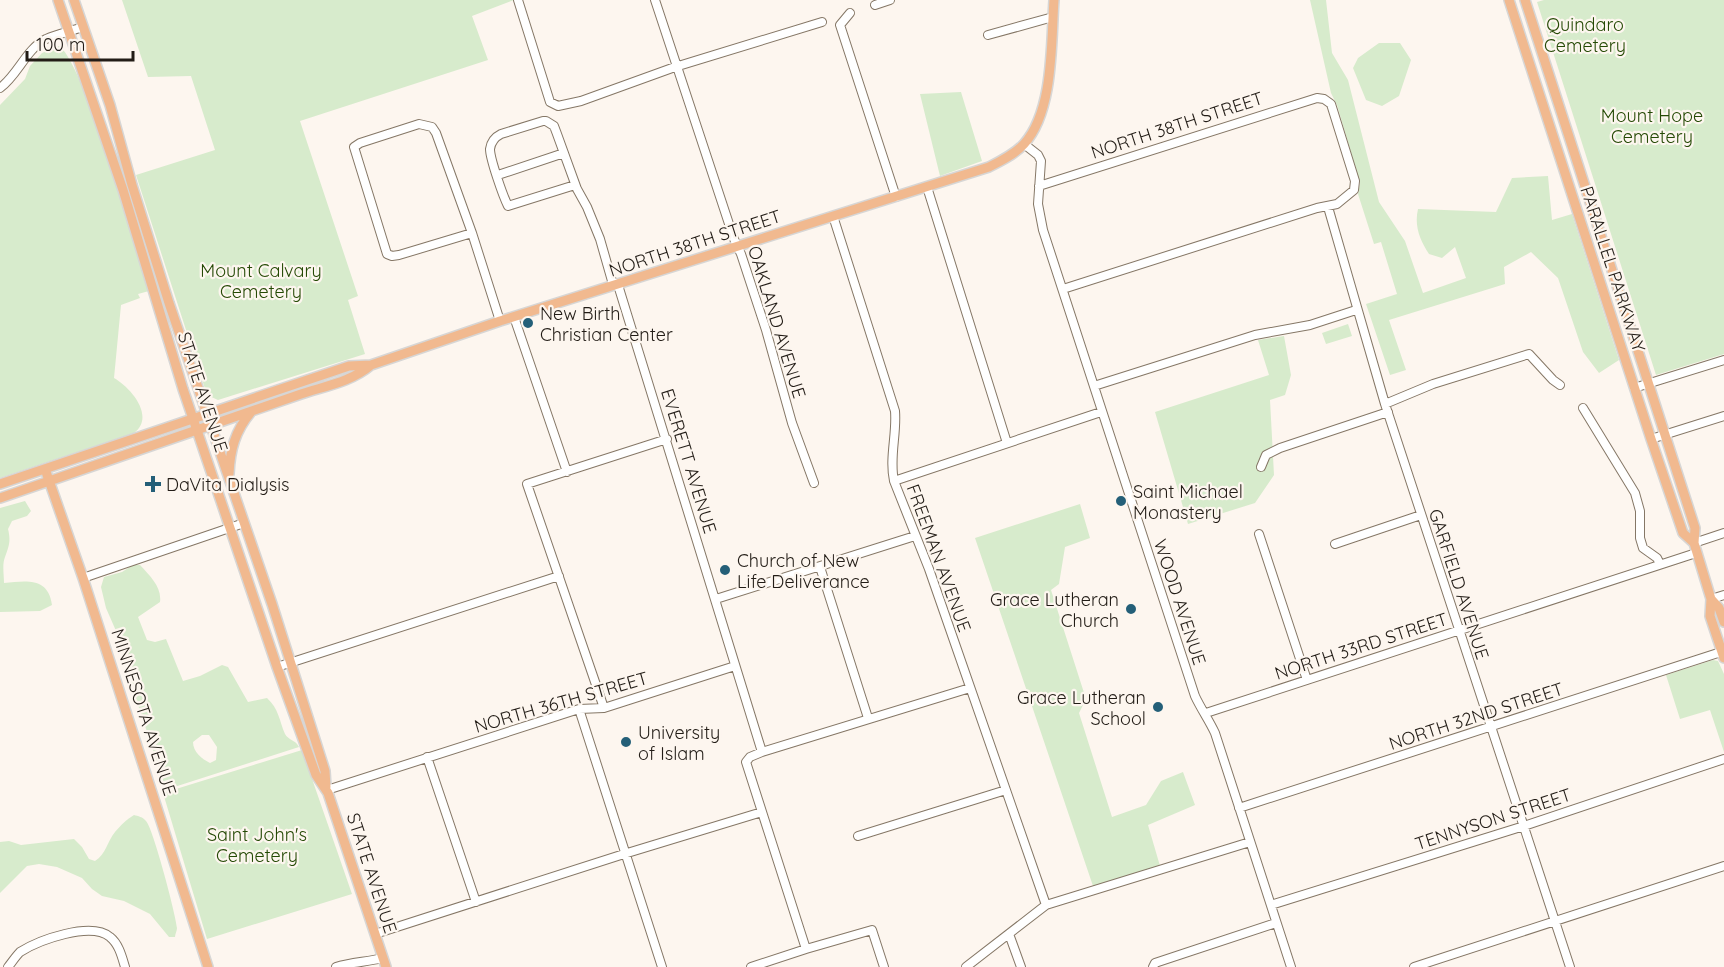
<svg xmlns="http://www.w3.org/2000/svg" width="1724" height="967" font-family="Quicksand,sans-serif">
<rect width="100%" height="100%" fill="#fdf6ef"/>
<path fill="#d7ebcc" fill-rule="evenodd" d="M 122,0 L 514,0 L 472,16 L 488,60 L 300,121 L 358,296 L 348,300 L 365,354 L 218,400 L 207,395 L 136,175 L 215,150 L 191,76 L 148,77 Z
M 1310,0 L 1326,0 L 1332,53 L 1348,80 L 1379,202 L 1405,241 L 1423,293 L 1466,278 L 1455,247 L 1442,258 L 1429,254 C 1420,240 1414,226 1418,209 L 1496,212 L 1512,178 L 1548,176 L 1552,220 L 1572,214 L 1619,360 L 1599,373 L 1583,352 L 1558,278 L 1531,252 L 1504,267 L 1505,284 L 1389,320 L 1406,370 L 1390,375 L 1366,304 L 1397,294 L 1381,242 L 1374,244 L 1358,194 L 1360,183 L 1337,105 L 1331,93 Z
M 1544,0 L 1724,0 L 1724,354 L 1656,375 L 1537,2 Z
M 1379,43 L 1400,43 L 1411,60 L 1399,96 L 1382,106 L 1366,100 L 1353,68 L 1358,58 Z
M 59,46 C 84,62 137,252 149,291 L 138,294 L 140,298 L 121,305 L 114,378 C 130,387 156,416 134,433 L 0,478 L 0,105 L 25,79 L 30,66 L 42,53 Z
M 961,92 L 982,161 L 940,176 L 920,94 Z
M 1348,324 L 1352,336 L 1326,344 L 1322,333 Z
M 1284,336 L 1291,375 L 1285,395 L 1270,400 L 1274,475 L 1255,503 L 1188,524 L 1155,412 L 1269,375 L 1258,340 Z
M 25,501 L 31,511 L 27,516 L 12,521 L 8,529 C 11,541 9,546 5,557 C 2,564 4,575 4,583 C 27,581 48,577 52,605 L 40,611 L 0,612 L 0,508 Z
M 1080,504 L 1090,538 L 1065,547 L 1059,584 L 1051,590 L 1086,699 L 1079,713 L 1112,817 L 1146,805 L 1161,781 L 1183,772 L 1195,805 L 1148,825 L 1160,866 L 1093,886 L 975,538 Z
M 133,565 L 140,565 C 150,576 162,587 160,602 L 138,617 L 147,640 L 155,642 L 166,639 L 183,681 L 200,676 L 222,665 L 228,667 L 248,702 L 267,698 C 279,709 279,720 285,734 C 288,740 296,740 299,747 L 168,789 L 165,786 L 137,702 L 120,640 L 106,608 L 101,587 L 104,577 L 122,572 ZM 202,735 L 209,735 L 217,747 L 216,760 L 210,763 C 202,759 193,752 193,742 Z
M 1713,660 L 1718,661 L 1724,674 L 1724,752 L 1710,710 L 1680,719 L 1666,675 Z
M 302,750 L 352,894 L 207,939 L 163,793 Z
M 134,815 C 138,816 143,817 146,821 C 153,828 176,915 177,928 C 177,931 175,934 175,937 L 169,937 L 150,914 L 124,901 L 102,896 L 92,889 L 82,878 L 57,867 L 39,864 L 27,866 L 0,893 L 0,842 L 9,841 L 21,845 L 74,839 L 82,847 L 89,859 L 95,861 C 106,854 107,842 115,832 C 120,826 127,819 134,815 Z"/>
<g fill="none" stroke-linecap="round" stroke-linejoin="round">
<g stroke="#857766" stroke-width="10">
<path id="minor" d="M 518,0 L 550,102 L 558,106 L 581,101 L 675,67 L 822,22
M 655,0 L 734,239 L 741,254 L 766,330 L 792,423 L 814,483
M 875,5 L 890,0
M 850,13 L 840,25 L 896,197
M 988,35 L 1053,17
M 0,88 C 18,75 26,49 46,39 C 58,34 71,31 83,27
M 1024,144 L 1038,155 L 1041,161 L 1038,204 L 1043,230 L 1195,696 C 1201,709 1209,720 1215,733 L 1291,967
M 498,175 L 564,153
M 575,185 L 508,206 C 503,196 490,159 490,149 C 491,142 495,137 501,134 L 543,121 L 546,121 L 554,126 L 557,134 L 577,189 L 587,207 L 600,239 L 612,281 L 618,285 L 762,752
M 1039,186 L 1317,98 L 1324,99 L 1331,104 L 1355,181 L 1354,190 L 1337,204 L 1317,208 L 1063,289
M 927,187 L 1007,443
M 1328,207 L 1385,404 L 1570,967
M 833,216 L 895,411 C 897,434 889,458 894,481 L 929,569 L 1046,905
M 472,233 L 399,255 L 392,256 L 387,254 L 354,147 L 360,143 L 419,124 L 432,127 L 436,133 L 472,233 L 500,321
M 514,317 L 567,472
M 1094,386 L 1255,335 L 1310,325 L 1356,310
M 1634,388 L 1724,360
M 1385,404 L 1433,384 L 1529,354 L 1553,380 L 1560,385
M 1583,408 L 1635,493 L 1640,511 L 1640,538 L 1643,548 L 1657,558 L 1660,564
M 1651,439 L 1724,416
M 1261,467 L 1266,455 L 1280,448 L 1388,412
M 894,481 L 1101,412
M 1259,534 L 1307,680
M 1694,543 L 1724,533
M 1335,544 L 1421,515
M 820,567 L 868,718
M 83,578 L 244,523
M 716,599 L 915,536
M 1711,599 L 1724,595
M 277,667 L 559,576
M 604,708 L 527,484 L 667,439
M 579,709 L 662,967
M 1206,713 L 1696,553
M 427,757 L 476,902
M 327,790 L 579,709 L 604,708 L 735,666
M 1239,808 L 1724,651
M 858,836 L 1006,790
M 1271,905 L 1524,826 L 1724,759
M 375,934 L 624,854 L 762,812
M 1009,934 L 1021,967
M 806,949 L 746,762 L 750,757 L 762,752 L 970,688
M 8,967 C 12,962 16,956 20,952 C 39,940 91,921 110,937 C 119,944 122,957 125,967
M 336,967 C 351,962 367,962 383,958
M 751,967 L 806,949 L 872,930 L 884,967
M 966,967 L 1046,905 L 1250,842
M 1153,967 L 1155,963 L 1276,923
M 1414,967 L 1724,866"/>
</g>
<g stroke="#d7d6d5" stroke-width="12">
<path id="major" d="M 58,0 L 123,190 L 183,389 L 277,667 L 316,775 L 328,793 L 386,967
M 74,0 L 110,105 L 132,185 L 169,303 L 272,604 L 325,771 L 326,787
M 1509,0 L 1651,439 L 1683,533 L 1694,543
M 1525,0 L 1695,528 L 1694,543 L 1711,599 L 1710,616 L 1724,658
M 45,469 L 83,578 L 208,967
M 229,474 C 230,450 235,431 251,412
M 0,484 L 349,366 L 371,365
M 0,498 L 301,394 C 325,386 351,382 371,365 L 500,321 L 989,167 C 1001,161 1015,154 1024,144 C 1054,111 1051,42 1054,0
M 1711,599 L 1719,608 L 1724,622"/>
</g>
<use href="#minor" stroke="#fff" stroke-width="8"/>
<use href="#major" stroke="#f1b98f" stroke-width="9"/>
</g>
<g fill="#245f78" stroke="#fdf6ef" stroke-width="2">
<circle cx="528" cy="323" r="6"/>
<path d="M150 475h6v6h6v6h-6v6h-6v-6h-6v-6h6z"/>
<circle cx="1121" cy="501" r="6"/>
<circle cx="725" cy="570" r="6"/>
<circle cx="1131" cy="609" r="6"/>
<circle cx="1158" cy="707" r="6"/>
<circle cx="626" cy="742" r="6"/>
</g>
<g text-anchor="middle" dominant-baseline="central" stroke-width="4.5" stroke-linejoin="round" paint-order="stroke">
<g font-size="18" fill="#254a05" stroke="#fdf6ef">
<text x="1585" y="24">Quindaro<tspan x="1585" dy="21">Cemetery</tspan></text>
<text x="1652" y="115">Mount Hope<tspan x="1652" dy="21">Cemetery</tspan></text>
<text x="261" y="270">Mount Calvary<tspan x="261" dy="21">Cemetery</tspan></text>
<text x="257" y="834">Saint John's<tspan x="257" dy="21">Cemetery</tspan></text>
</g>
<g font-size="18" fill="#221c16" stroke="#fdf6ef">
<text transform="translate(1177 125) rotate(-18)">NORTH 38TH STREET</text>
<text transform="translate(695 243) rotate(-18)">NORTH 38TH STREET</text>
<text transform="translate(1613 269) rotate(72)">PARALLEL PARKWAY</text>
<text transform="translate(777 322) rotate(73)">OAKLAND AVENUE</text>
<text transform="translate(203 392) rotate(72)">STATE AVENUE</text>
<text transform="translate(689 461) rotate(73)">EVERETT AVENUE</text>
<text transform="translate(939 558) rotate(70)">FREEMAN AVENUE</text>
<text transform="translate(1459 584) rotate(72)">GARFIELD AVENUE</text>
<text transform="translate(1180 602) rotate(72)">WOOD AVENUE</text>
<text transform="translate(1361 646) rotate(-18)">NORTH 33RD STREET</text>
<text transform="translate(561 702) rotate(-16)">NORTH 36TH STREET</text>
<text transform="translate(144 712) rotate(72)">MINNESOTA AVENUE</text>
<text transform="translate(1476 716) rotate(-18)">NORTH 32ND STREET</text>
<text transform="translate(1493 819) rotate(-18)">TENNYSON STREET</text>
<text transform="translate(372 873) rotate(72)">STATE AVENUE</text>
</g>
<g font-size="18" fill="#221c16" stroke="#fdf6ef" text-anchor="start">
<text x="540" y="313">New Birth<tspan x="540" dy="21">Christian Center</tspan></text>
<text x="166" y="484">DaVita Dialysis</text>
<text x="1133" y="491">Saint Michael<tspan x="1133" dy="21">Monastery</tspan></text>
<text x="737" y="560">Church of New<tspan x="737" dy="21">Life Deliverance</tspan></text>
<text x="1119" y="599" text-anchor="end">Grace Lutheran<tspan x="1119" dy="21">Church</tspan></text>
<text x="1146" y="697" text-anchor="end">Grace Lutheran<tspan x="1146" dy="21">School</tspan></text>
<text x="638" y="732">University<tspan x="638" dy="21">of Islam</tspan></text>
</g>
</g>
<path d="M27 51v9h106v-9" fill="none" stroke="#221c16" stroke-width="3"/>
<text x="36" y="51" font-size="18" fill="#221c16" stroke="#fdf6ef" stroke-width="4.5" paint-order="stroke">100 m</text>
</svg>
